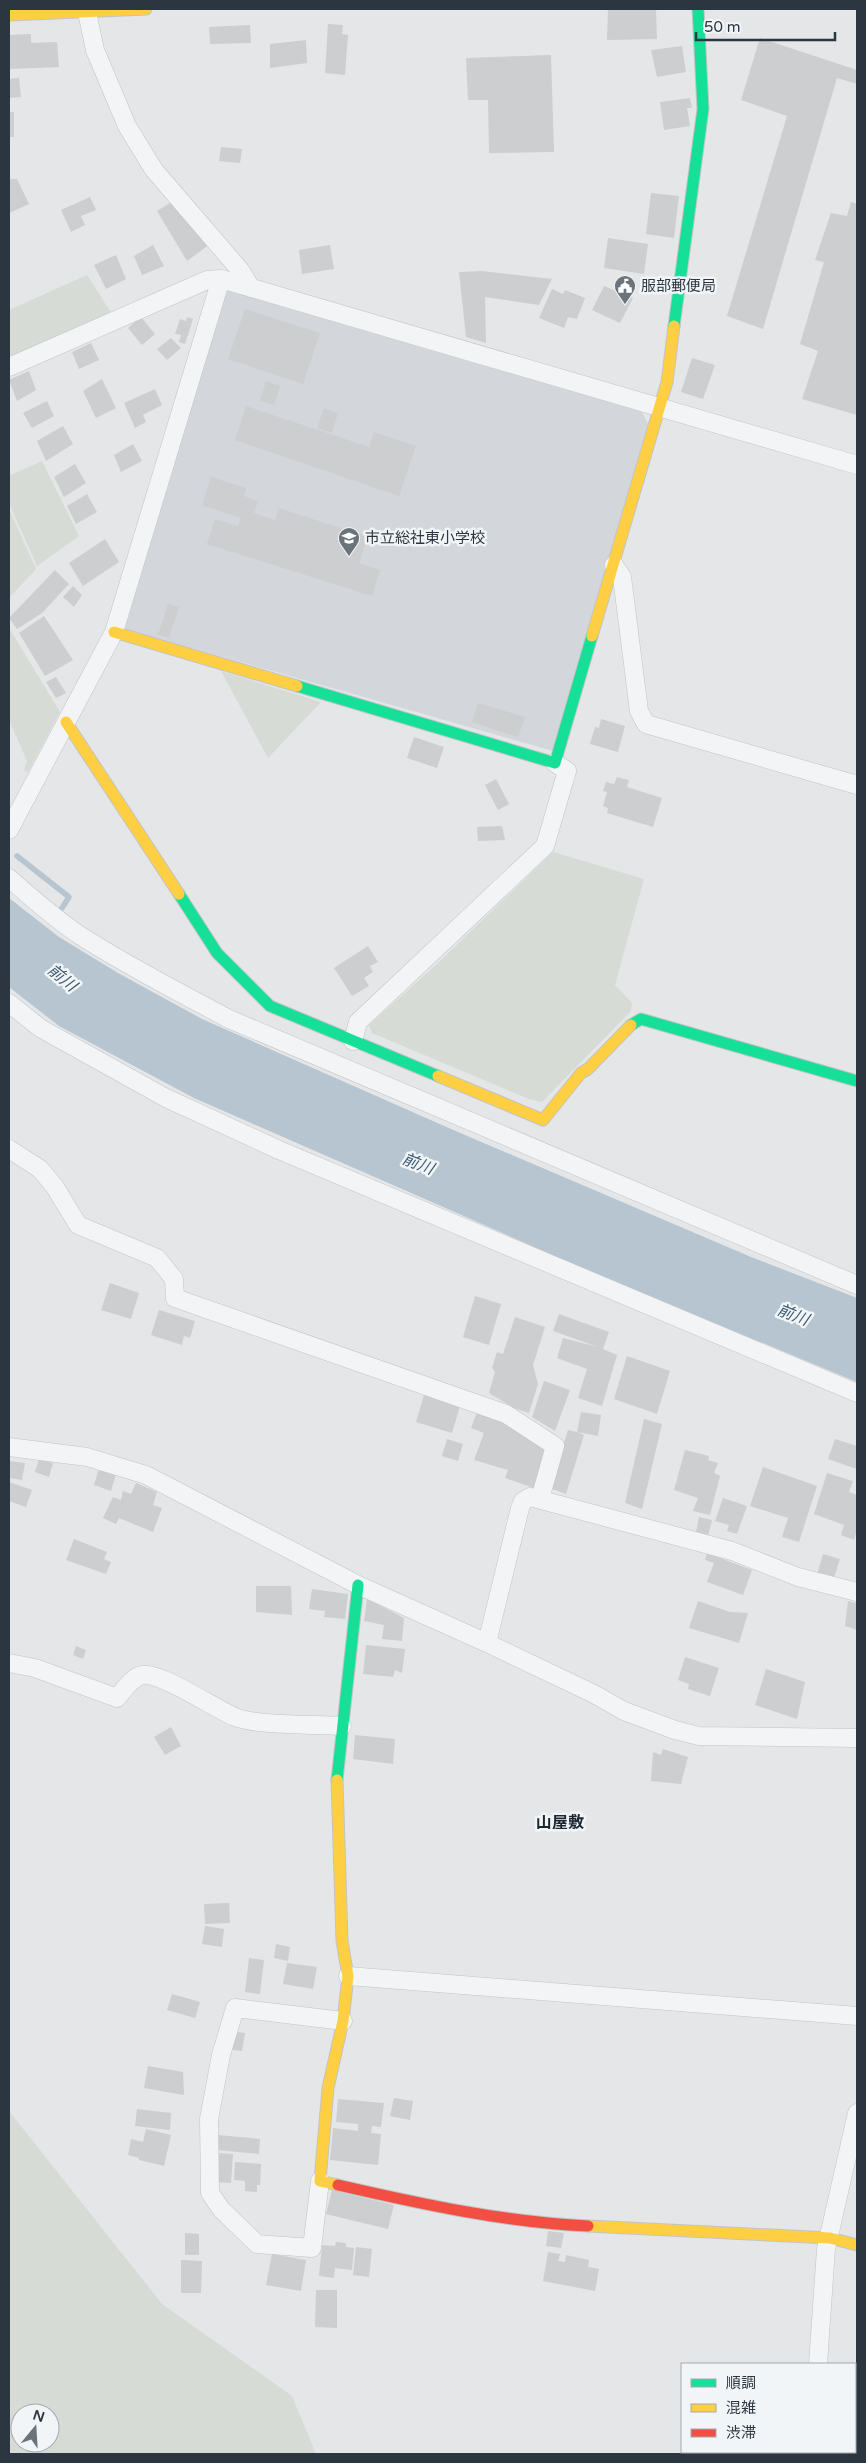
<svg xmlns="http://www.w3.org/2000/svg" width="866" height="2463" font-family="'Varela Round','Noto Sans JP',sans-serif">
<rect width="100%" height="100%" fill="#e4e6e8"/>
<path fill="#d3d6db" d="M 225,290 L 642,412 L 648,424 L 553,751 L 125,629 Z"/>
<path fill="#d6dbd5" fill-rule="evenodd" d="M 87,275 L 112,314 L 9,358 L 9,310 Z
M 42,461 L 79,536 L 37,566 L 9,503 L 9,476 Z
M 9,509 L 36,569 L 9,598 Z
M 9,628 L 60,712 L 28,772 L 24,770 L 27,761 L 9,720 Z
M 221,671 L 321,702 L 268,758 Z
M 553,852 L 644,879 L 615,985 L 632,1003 L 631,1011 L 542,1102 L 529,1099 L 372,1033 L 369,1025 L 437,964 Z
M 9,2111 L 162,2304 L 292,2396 L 316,2454 L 9,2454 ZM 20,2413 L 50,2413 L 50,2443 L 20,2443 Z"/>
<path fill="#b6c5d0" d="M 9,898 L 59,937 L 118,973 L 202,1019 L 451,1129 L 751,1257 L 857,1298 L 857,1382 L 604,1277 L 601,1279 L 588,1274 L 587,1270 L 194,1098 L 59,1026 L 9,987 Z"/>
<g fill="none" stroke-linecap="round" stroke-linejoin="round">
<path stroke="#b6c5d0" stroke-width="5.5" d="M 17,856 L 69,897 L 62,908"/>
</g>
<path fill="#ccced0" d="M 608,9 L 656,9 L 657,39 L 607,40 Z
M 328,24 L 343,25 L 342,34 L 348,35 L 345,75 L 325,73 Z
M 250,25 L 251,43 L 210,44 L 209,27 Z
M 31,34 L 31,43 L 57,42 L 59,67 L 10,69 L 9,35 Z
M 760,38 L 857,70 L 857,84 L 837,78 L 763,329 L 727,316 L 787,116 L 741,100 Z
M 306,40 L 307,63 L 270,68 L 270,44 Z
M 682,46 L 686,72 L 657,77 L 651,50 Z
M 551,55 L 554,152 L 489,153 L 488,100 L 468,100 L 466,58 Z
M 19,78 L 21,97 L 9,98 L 9,79 Z
M 690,98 L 692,108 L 687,108 L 690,126 L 664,130 L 660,102 Z
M 9,112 L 14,112 L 14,137 L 9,137 Z
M 221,147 L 242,149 L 240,163 L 219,161 Z
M 9,179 L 17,179 L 29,204 L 9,213 Z
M 651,193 L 679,196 L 674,238 L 646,234 Z
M 90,197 L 96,210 L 81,216 L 85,225 L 71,232 L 61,210 Z
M 173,201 L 210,244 L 187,261 L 157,211 Z
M 851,202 L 857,204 L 857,415 L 802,399 L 818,351 L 800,344 L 824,262 L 815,260 L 831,213 L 847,216 Z
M 608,238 L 648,244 L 644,274 L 604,268 Z
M 153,245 L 164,266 L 142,275 L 134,256 Z
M 330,245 L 334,269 L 302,274 L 299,250 Z
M 116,255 L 126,279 L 106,289 L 94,265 Z
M 482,271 L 552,279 L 539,305 L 485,297 L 486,343 L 466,337 L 459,272 Z
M 604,286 L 633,298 L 620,323 L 592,310 Z
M 552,289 L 563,294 L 565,290 L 585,298 L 577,319 L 568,317 L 564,328 L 539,318 Z
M 245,309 L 320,333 L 303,384 L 228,359 Z
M 141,317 L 155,334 L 142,345 L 128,328 Z
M 187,317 L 193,319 L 185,344 L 179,342 L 181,335 L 175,334 L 180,319 L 186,321 Z
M 171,338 L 181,348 L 167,360 L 157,349 Z
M 91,343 L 99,360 L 79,369 L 72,352 Z
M 692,358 L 715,365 L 703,399 L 681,392 Z
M 29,371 L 36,390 L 17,401 L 9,380 Z
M 102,379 L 116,408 L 96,418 L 83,391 Z
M 266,381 L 280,386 L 274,405 L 260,401 Z
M 155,389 L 162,405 L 143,415 L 146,422 L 135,428 L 124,403 Z
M 47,401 L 54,416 L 32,428 L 23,413 Z
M 246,406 L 369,447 L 374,432 L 416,446 L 399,496 L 235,440 Z
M 324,408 L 338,413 L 332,433 L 317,428 Z
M 63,426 L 73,444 L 46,461 L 37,441 Z
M 133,444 L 142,461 L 121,472 L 114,455 Z
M 75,464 L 86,483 L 64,497 L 54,477 Z
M 211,477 L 246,488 L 244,496 L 258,501 L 254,513 L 275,520 L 279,508 L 368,537 L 359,563 L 380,570 L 372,596 L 207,544 L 215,519 L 238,526 L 241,518 L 202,505 Z
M 87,494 L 97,512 L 76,524 L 67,506 Z
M 105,539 L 119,562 L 83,586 L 69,563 Z
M 55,570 L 69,584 L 42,613 L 17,629 L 9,618 Z
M 73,586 L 82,595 L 74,607 L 63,597 Z
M 168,604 L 179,607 L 169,638 L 158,635 Z
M 44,616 L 73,660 L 45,676 L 19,633 Z
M 56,677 L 66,693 L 56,698 L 46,682 Z
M 478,703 L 525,717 L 518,737 L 472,722 Z
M 601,719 L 625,726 L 618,752 L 590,744 L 595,727 L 599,728 Z
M 414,737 L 444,747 L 437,768 L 407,758 Z
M 617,777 L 629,780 L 627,787 L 662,798 L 653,827 L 607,813 L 608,808 L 603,806 L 607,792 L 603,791 L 606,782 L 614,784 Z
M 496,779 L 509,804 L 498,810 L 485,785 Z
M 502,826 L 505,840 L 478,841 L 477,827 Z
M 368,946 L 378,962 L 370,966 L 373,972 L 364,978 L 369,986 L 352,996 L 334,968 Z
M 110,1283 L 139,1293 L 131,1319 L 101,1310 Z
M 475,1296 L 501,1304 L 489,1345 L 463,1337 Z
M 159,1310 L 195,1321 L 190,1338 L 184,1336 L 182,1345 L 151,1335 Z
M 559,1314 L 609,1332 L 603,1349 L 617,1355 L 602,1406 L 578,1398 L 587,1369 L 557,1358 L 563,1338 L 598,1347 L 553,1331 Z
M 515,1317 L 545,1327 L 533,1365 L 538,1384 L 529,1413 L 514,1408 L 489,1393 L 495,1372 L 492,1368 L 497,1352 L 503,1354 Z
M 627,1356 L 670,1371 L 657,1414 L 614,1399 Z
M 544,1381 L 570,1390 L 555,1431 L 532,1417 Z
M 424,1395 L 460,1406 L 452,1433 L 416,1422 Z
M 477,1412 L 502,1421 L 546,1449 L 534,1488 L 505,1478 L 508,1470 L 474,1460 L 484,1433 L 471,1428 Z
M 581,1412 L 601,1415 L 598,1436 L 577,1432 L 584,1435 L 566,1494 L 550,1488 L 568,1430 L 577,1432 Z
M 644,1419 L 662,1424 L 642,1509 L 625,1503 Z
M 447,1439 L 463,1444 L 458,1461 L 442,1456 Z
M 835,1439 L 857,1446 L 857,1469 L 828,1459 Z
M 685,1450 L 709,1456 L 708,1460 L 718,1463 L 714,1473 L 720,1476 L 710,1515 L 693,1511 L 698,1498 L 674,1490 Z
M 39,1459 L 53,1463 L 49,1477 L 35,1472 Z
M 9,1461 L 25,1463 L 22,1480 L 9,1478 Z
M 763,1467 L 817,1486 L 799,1542 L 782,1537 L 788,1518 L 750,1506 Z
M 99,1468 L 116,1474 L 111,1491 L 94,1485 Z
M 827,1473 L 853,1481 L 849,1492 L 857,1495 L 857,1529 L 854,1540 L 841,1535 L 844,1525 L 814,1514 Z
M 9,1482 L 32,1490 L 26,1507 L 9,1501 Z
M 136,1483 L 157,1492 L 153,1505 L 162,1508 L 153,1532 L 119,1518 L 116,1524 L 103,1518 L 113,1497 L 121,1500 L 123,1491 L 131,1494 Z
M 723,1498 L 747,1506 L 737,1534 L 727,1531 L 729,1525 L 715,1521 Z
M 699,1517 L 712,1520 L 708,1536 L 696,1532 Z
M 74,1539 L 107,1552 L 104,1559 L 111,1562 L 106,1574 L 66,1560 Z
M 707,1553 L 752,1570 L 743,1595 L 707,1582 L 714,1563 L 705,1560 Z
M 823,1554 L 840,1559 L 833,1581 L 817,1575 Z
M 256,1586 L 291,1586 L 292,1615 L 256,1612 Z
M 312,1589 L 348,1594 L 345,1619 L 324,1617 L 325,1611 L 309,1609 Z
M 367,1599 L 404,1618 L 402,1641 L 382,1639 L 384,1625 L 364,1621 Z
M 698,1601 L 730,1612 L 748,1613 L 739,1643 L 689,1628 Z
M 848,1601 L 857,1603 L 857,1630 L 845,1626 Z
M 366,1645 L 405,1649 L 402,1673 L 395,1670 L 393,1677 L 363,1674 Z
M 76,1646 L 86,1650 L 83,1659 L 73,1655 Z
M 685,1657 L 719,1668 L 710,1696 L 688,1689 L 689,1684 L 678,1680 Z
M 766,1669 L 805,1682 L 797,1719 L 755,1705 Z
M 171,1727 L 181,1746 L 165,1755 L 154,1737 Z
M 355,1735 L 395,1739 L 393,1764 L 353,1759 Z
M 663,1749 L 688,1757 L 681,1784 L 651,1781 L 653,1752 L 661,1755 Z
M 229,1903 L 230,1923 L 205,1924 L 204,1904 Z
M 205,1926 L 224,1929 L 222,1947 L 202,1944 Z
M 276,1944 L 290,1947 L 288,1961 L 274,1958 Z
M 249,1958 L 264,1960 L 260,1994 L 245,1992 Z
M 287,1963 L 317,1967 L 313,1989 L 283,1984 Z
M 172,1994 L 200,2002 L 195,2018 L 167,2010 Z
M 230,2031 L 245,2033 L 242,2051 L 227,2049 Z
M 148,2066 L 183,2072 L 184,2095 L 144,2088 Z
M 394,2098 L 413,2101 L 410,2120 L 390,2116 Z
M 338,2099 L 384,2103 L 381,2127 L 372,2126 L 371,2133 L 381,2134 L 378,2165 L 330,2160 L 333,2128 L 358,2131 L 358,2124 L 336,2122 Z
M 137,2109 L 171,2113 L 170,2130 L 135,2126 Z
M 146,2129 L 171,2135 L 164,2166 L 139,2160 L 139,2158 L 128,2155 L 131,2139 L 143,2142 Z
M 218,2135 L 260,2139 L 259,2154 L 217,2150 Z
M 217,2153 L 233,2154 L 231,2183 L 215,2182 Z
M 235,2162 L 261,2164 L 260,2185 L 257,2185 L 257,2192 L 245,2191 L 245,2181 L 234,2180 Z
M 332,2190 L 394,2205 L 388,2229 L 326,2214 Z
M 548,2231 L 564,2233 L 561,2248 L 546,2246 Z
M 185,2233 L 199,2234 L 199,2255 L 185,2255 Z
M 336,2242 L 346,2243 L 346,2247 L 354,2248 L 352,2270 L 335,2268 L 334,2278 L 319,2276 L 322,2245 L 335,2246 Z
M 356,2247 L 372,2249 L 369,2277 L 353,2275 Z
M 548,2252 L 560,2254 L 558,2261 L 565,2262 L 566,2255 L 589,2260 L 588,2267 L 599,2269 L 595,2291 L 543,2281 Z
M 272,2254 L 306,2260 L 301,2291 L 266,2285 Z
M 181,2260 L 202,2261 L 201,2293 L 181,2293 Z
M 316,2290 L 337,2290 L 337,2328 L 315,2327 Z"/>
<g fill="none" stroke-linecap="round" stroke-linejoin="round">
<g stroke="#c2c4c6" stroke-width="19">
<path id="street" d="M 87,12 L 95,50 L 127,126 L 154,170 L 240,270 L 251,288
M 9,367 L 207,280 L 221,279 L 857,465
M 614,565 L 622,577 L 639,711 L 646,724 L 857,785
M 9,830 L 114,632 L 221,279
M 9,878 C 32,898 55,919 81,936 C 129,967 179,992 229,1019 L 857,1285
M 9,1003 L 40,1028 L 166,1098 L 279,1150 L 857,1393
M 353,1041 L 358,1022 L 545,846 L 567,771 L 555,763
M 9,1149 L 40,1169 L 55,1187 L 78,1225 L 157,1258 L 174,1279 L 175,1298 L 506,1414 L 555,1446 L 540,1499
M 9,1447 L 87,1457 L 146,1475 L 358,1585 L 487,1643 L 594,1694 L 624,1711 L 675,1730 L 699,1736 L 857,1738
M 487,1643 L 520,1508 L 523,1501 L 530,1497 L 732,1551 L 798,1577 L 857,1592
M 9,1663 L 35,1668 L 117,1698 C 124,1690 131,1678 142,1675 C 160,1671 215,1709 235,1717 C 257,1726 316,1724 342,1726
M 348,1976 L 857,2016
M 320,2181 L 312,2248 L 257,2244 L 221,2209 L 210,2193 L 209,2119 L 221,2055 L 235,2008 L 343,2021
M 818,2364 L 826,2249 L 857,2113
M 811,2454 L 812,2452"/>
</g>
<g stroke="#c2c4c6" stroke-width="13">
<path id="fast" d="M 674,326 L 703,109 L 698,9
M 297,686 L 555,763 L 592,636
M 179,894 L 217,953 L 270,1006 L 438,1076
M 631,1025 L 641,1019 L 857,1081
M 337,1780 L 358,1585"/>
</g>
<g stroke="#c2c4c6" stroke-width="13">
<path id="slow" d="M 9,15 L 146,9
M 114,632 L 297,686
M 592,636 L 667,382 L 674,326
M 66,722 L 179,894
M 438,1076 L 543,1120 L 581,1073 L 588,1069 L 631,1025
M 337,1780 L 342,1941 L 348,1976 L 343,2021 L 328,2088 L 320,2181 L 338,2185
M 588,2226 L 830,2238 L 857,2245"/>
</g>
<g stroke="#c2c4c6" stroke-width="13">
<path id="jam" d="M 338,2185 C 421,2204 503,2222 588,2226"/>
</g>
<use href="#street" stroke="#f3f4f5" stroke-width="18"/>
<use href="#fast" stroke="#16e098" stroke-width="11"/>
<use href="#slow" stroke="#ffcf43" stroke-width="11"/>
<use href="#jam" stroke="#f24e42" stroke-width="11"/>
</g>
<defs>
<g id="civic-pin" transform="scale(1.125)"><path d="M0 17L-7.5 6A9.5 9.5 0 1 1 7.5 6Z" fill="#6c747b" stroke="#f2f5f7"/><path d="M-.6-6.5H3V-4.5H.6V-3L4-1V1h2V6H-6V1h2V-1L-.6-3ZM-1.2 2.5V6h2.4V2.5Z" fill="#fff"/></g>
<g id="school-pin" transform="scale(1.125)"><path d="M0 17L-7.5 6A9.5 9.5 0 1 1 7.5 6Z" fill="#6c747b" stroke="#f2f5f7"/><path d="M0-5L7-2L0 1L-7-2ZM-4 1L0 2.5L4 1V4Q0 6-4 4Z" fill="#fff"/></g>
</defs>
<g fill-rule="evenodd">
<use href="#civic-pin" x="625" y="286"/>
<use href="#school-pin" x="349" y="538"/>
</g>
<g text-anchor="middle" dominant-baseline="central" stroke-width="5" stroke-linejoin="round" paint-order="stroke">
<g font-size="15" fill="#2c3640" stroke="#f2f5f7" text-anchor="start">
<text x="641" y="286">服部郵便局</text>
<text x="365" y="538">市立総社東小学校</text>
</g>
<g font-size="16" font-style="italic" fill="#3b5970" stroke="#f2f5f7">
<text transform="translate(62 978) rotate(39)">前川</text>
<text transform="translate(418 1164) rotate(21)">前川</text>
<text transform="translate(793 1315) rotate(21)">前川</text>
</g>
<g font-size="16" font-weight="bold" fill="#1e2731" stroke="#f2f5f7">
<text x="560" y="1823">山屋敷</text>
</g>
</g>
<rect width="866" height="2463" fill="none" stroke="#2c3640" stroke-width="20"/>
<rect x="681" y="2363" width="175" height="90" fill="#f2f5f7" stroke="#a3a9ae"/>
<rect x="691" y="2379" width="25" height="8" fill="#16e098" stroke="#a3a9ae"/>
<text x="726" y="2388" font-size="15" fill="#2c3640">順調</text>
<rect x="691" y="2404" width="25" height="8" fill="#ffcf43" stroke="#a3a9ae"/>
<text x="726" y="2413" font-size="15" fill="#2c3640">混雑</text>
<rect x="691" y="2429" width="25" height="8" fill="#f24e42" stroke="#a3a9ae"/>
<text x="726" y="2438" font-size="15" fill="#2c3640">渋滞</text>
<g transform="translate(35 2428) rotate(18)"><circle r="24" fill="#f2f5f7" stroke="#a3a9ae"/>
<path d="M0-4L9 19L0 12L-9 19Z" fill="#6c747b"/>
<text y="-8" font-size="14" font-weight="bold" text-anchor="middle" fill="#2c3640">N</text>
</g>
<path d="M696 32v8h139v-8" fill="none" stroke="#2c3640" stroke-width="2.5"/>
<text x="704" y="32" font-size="15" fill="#2c3640" stroke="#f2f5f7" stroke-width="4" paint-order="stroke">50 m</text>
</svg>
